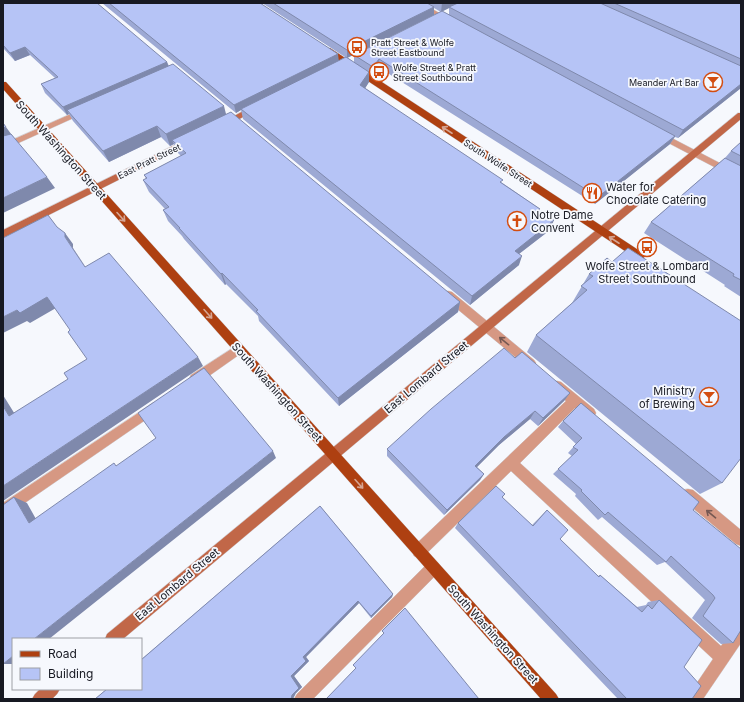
<svg xmlns="http://www.w3.org/2000/svg" width="744" height="702" font-family="Inter,sans-serif">
<rect width="100%" height="100%" fill="#f6f8fd"/>
<g fill="none" stroke-linecap="round" stroke-linejoin="round">
<g stroke="#d2d4da" stroke-width="1">
<path id="service" d="M 414,3 L 422,3 L 453,21 L 448,22 Z
M 82,109 L 85,109 L 89,111 L 3,150 L 3,144 Z
M 660,132 L 741,174 L 741,181 L 657,137 L 656,135 Z
M 448,291 L 452,292 L 534,360 L 536,363 L 534,366 L 530,368 L 526,366 L 444,298 L 443,295 L 444,292 Z
M 239,344 L 243,346 L 244,349 L 243,352 L 199,383 L 195,384 L 191,383 L 189,379 L 191,375 Z
M 557,381 L 561,382 L 594,409 L 596,413 L 594,417 L 590,418 L 575,408 L 520,463 L 721,646 L 736,625 L 741,623 L 741,643 L 703,699 L 686,699 L 713,659 L 511,471 L 424,556 L 419,558 L 414,556 L 412,551 L 414,546 L 566,401 L 553,390 L 551,386 L 553,382 Z
M 153,403 L 157,404 L 159,408 L 157,412 L 3,518 L 3,503 Z
M 688,489 L 693,490 L 741,530 L 741,546 L 736,544 L 683,500 L 682,495 L 683,490 Z
M 433,561 L 438,563 L 440,568 L 438,573 L 313,699 L 294,699 L 297,694 L 428,563 Z"/>
</g>
<g stroke="#d2d4da" stroke-width="1">
<path id="secondary" d="M 252,106 L 258,106 L 259,108 L 227,126 L 221,126 L 220,124 Z
M 738,113 L 741,113 L 741,119 L 123,639 L 105,639 L 107,634 Z
M 189,138 L 192,139 L 193,141 L 192,143 L 3,238 L 3,230 Z
M 40,689 L 60,689 L 57,694 L 52,699 L 32,699 L 35,694 Z"/>
</g>
<g stroke="#d2d4da" stroke-width="1">
<path id="primary" d="M 324,48 L 330,48 L 643,253 L 645,256 L 643,259 L 637,259 L 324,52 Z
M 3,82 L 6,82 L 556,694 L 559,699 L 541,699 L 3,89 Z"/>
</g>
<use href="#service" fill="#d69883" fill-rule="evenodd"/>
<use href="#secondary" fill="#c16748" fill-rule="evenodd"/>
<use href="#primary" fill="#ae4011" fill-rule="evenodd"/>
</g>
<path fill="#9da9d4" fill-rule="evenodd" d="M 3,3 L 167,62 L 169,66 L 226,114 L 460,302 L 458,312 L 339,406 L 259,321 L 258,316 L 226,284 L 225,285 L 184,239 L 182,236 L 168,221 L 163,210 L 165,209 L 149,192 L 143,180 L 146,179 L 144,175 L 181,156 L 177,152 L 174,144 L 170,146 L 161,137 L 109,162 L 73,121 L 69,114 L 67,115 L 45,93 L 41,84 L 55,78 L 30,55 L 15,61 L 3,48 Z
M 102,3 L 260,3 L 339,61 L 345,57 L 262,3 L 741,3 L 741,88 L 678,138 L 675,137 L 670,144 L 595,204 L 378,67 L 373,75 L 369,73 L 369,82 L 365,88 L 540,209 L 539,210 L 550,230 L 519,254 L 519,265 L 470,305 L 243,119 L 241,110 L 236,113 ZM 434,8 L 441,12 L 449,8 L 449,15 L 354,55 L 354,63 L 347,58 L 434,15 Z
M 741,142 L 741,297 L 724,286 L 725,285 L 644,233 L 651,222 L 725,158 L 731,151 Z
M 607,258 L 722,483 L 700,494 L 527,352 L 536,335 L 572,303 L 589,274 Z
M 515,358 L 570,393 L 564,401 L 538,426 L 530,419 L 499,445 L 477,467 L 484,474 L 480,480 L 444,515 L 387,456 L 387,449 Z
M 563,421 L 693,510 L 733,643 L 721,644 L 692,618 L 705,600 L 702,597 L 665,562 L 657,565 L 602,517 L 598,520 L 575,496 L 576,494 L 553,474 L 572,456 L 568,453 L 576,444 L 558,427 Z
M 505,494 L 502,498 L 532,525 L 547,510 L 560,539 L 598,576 L 600,575 L 637,607 L 646,605 L 648,602 L 659,600 L 684,667 L 692,699 L 618,699 L 455,528 L 458,523 Z
M 320,506 L 393,594 L 392,597 L 371,618 L 359,603 L 306,657 L 309,661 L 294,676 L 302,687 L 296,693 L 95,699 Z"/>
<path fill="#7f89ac" d="M 442,3 L 459,3 L 441,12 Z
M 434,7 L 434,15 L 347,58 L 347,50 Z
M 25,47 L 30,55 L 15,61 L 10,53 Z
M 338,54 L 339,62 L 241,109 L 241,110 L 236,113 L 234,105 Z
M 379,59 L 378,67 L 373,75 L 373,67 Z
M 167,62 L 170,71 L 67,110 L 69,114 L 67,115 L 63,107 Z
M 369,72 L 369,82 L 361,95 L 360,85 Z
M 741,84 L 741,88 L 678,138 L 683,130 Z
M 224,106 L 227,118 L 172,140 L 174,144 L 170,146 L 166,134 Z
M 157,126 L 161,137 L 109,162 L 103,151 Z
M 6,127 L 14,138 L 3,142 L 3,128 Z
M 675,136 L 670,144 L 595,204 L 598,197 Z
M 47,177 L 55,188 L 3,213 L 3,198 Z
M 554,220 L 550,230 L 511,260 L 515,251 Z
M 65,233 L 73,244 L 73,248 L 93,278 L 65,237 Z
M 522,256 L 519,265 L 470,305 L 472,296 Z
M 222,273 L 226,284 L 225,285 L 221,274 Z
M 47,297 L 56,308 L 30,323 L 27,321 L 3,333 L 3,317 L 17,310 Z
M 460,302 L 458,312 L 339,406 L 338,398 Z
M 198,357 L 203,366 L 3,501 L 3,486 Z
M 570,393 L 564,401 L 538,426 L 543,418 Z
M 3,395 L 21,424 L 9,416 L 3,406 Z
M 535,411 L 530,419 L 499,445 L 472,472 L 475,466 L 504,437 Z
M 273,451 L 276,458 L 49,639 L 34,639 Z
M 484,474 L 480,480 L 444,515 L 447,510 Z
M 14,497 L 27,503 L 41,528 L 29,523 Z
M 393,594 L 392,597 L 371,618 L 371,616 Z
M 358,601 L 359,603 L 306,657 L 309,661 L 294,676 L 302,687 L 296,693 L 293,699 L 291,699 L 291,676 L 303,657 Z
M 13,656 L 13,664 L 3,664 Z"/>
<path fill="#b6c4f6" stroke="#7f89ac" d="M 3,3 L 97,3 L 167,62 L 63,107 L 41,84 L 58,77 L 25,47 L 10,53 L 3,45 Z
M 109,3 L 260,3 L 338,54 L 234,105 Z
M 273,3 L 427,3 L 434,7 L 347,50 Z
M 458,3 L 600,3 L 741,66 L 741,84 L 683,130 L 449,7 Z
M 614,3 L 741,3 L 741,59 Z
M 442,11 L 675,136 L 598,197 L 379,59 L 373,67 L 354,55 Z
M 346,57 L 369,72 L 360,85 L 503,180 L 500,182 L 540,209 L 538,210 L 554,220 L 515,251 L 522,256 L 472,296 L 241,109 Z
M 173,64 L 224,106 L 166,134 L 157,126 L 103,151 L 67,110 Z
M 231,112 L 460,302 L 338,398 L 256,311 L 258,310 L 222,273 L 221,274 L 179,228 L 180,228 L 163,210 L 169,207 L 143,180 L 147,178 L 144,175 L 186,153 L 172,140 Z
M 3,123 L 6,127 L 3,128 Z
M 11,134 L 47,177 L 3,198 L 3,136 Z
M 741,142 L 741,156 L 731,151 Z
M 725,158 L 741,166 L 741,280 L 733,276 L 734,274 L 651,222 Z
M 48,215 L 57,227 L 65,233 L 65,237 L 85,267 L 109,253 L 198,357 L 3,486 L 3,406 L 9,416 L 68,379 L 64,373 L 87,359 L 68,332 L 70,330 L 47,297 L 20,313 L 17,310 L 3,317 L 3,238 Z
M 628,248 L 741,321 L 741,458 L 722,483 L 536,335 L 587,290 L 581,286 L 593,276 L 589,274 L 607,258 L 612,262 Z
M 504,348 L 515,358 L 522,352 L 570,393 L 543,418 L 535,411 L 504,437 L 475,466 L 484,474 L 447,510 L 387,449 L 431,409 Z
M 204,368 L 273,451 L 34,639 L 13,639 L 13,656 L 3,664 L 3,505 L 14,497 L 29,523 L 114,463 L 116,466 L 156,438 L 138,413 Z
M 581,403 L 699,502 L 693,510 L 741,549 L 741,630 L 733,643 L 703,616 L 715,598 L 713,595 L 671,556 L 666,562 L 608,512 L 605,515 L 581,491 L 582,490 L 558,469 L 578,450 L 573,447 L 582,438 L 563,421 Z
M 496,486 L 505,494 L 502,497 L 533,526 L 547,510 L 568,530 L 560,539 L 599,577 L 600,575 L 642,612 L 648,605 L 652,609 L 659,600 L 702,640 L 684,667 L 701,686 L 692,699 L 627,699 L 458,523 Z
M 320,506 L 393,594 L 371,616 L 358,601 L 303,657 L 306,661 L 291,676 L 299,688 L 292,695 L 291,699 L 95,699 L 107,689 L 141,689 L 141,660 Z
M 405,608 L 479,699 L 326,699 L 356,668 L 353,665 L 384,633 L 382,631 Z"/>
<defs><path id="oneway-shaft" d="M-6 0H5M1.5-3L5.5 0L1.5 3" fill="none" stroke-width="1.6" stroke-linecap="round" stroke-linejoin="round"/></defs>
<g stroke="#d6a593">
<use href="#oneway-shaft" transform="translate(447 130) rotate(-147)"/>
<use href="#oneway-shaft" transform="translate(121 217) rotate(48)"/>
<use href="#oneway-shaft" transform="translate(614 240) rotate(-147)"/>
<use href="#oneway-shaft" transform="translate(208 314) rotate(48)"/>
<use href="#oneway-shaft" transform="translate(359 484) rotate(48)"/>
</g>
<g stroke="#765852">
<use href="#oneway-shaft" transform="translate(504 341) rotate(-141)"/>
<use href="#oneway-shaft" transform="translate(711 514) rotate(-140)"/>
</g>
<defs>
<g id="bus-ring" transform="scale(1)"><circle r="9.5" fill="#f6f8fd" stroke="#d34d10" stroke-width="1.5"/><path d="M-5-6H5V4H4V6H2V4H-2V6H-4V4H-5ZM-3.5-4V0h7V-4ZM-3.5 1.2v1.5H-2V1.2ZM2 1.2v1.5H3.5V1.2Z" fill="#d34d10"/></g>
<g id="bar-ring" transform="scale(1)"><circle r="9.5" fill="#f6f8fd" stroke="#d34d10" stroke-width="1.5"/><path d="M-6-5H6L.8 .8V4.5H3.5V6h-7V4.5H-.8V.8Z" fill="#d34d10"/></g>
<g id="restaurant-ring" transform="scale(1)"><circle r="9.5" fill="#f6f8fd" stroke="#d34d10" stroke-width="1.5"/><path d="M-5-6h1v4h1v-4h1v4h1v-4h1v5L-1.5 .5V6h-2V.5L-5-1ZM5-6V6H3V1.5H1.5Q1.5-4 5-6Z" fill="#d34d10"/></g>
<g id="church-ring" transform="scale(1)"><circle r="9.5" fill="#f6f8fd" stroke="#d34d10" stroke-width="1.5"/><path d="M-1.2-6h2.4v3.5h3.3v2.4h-3.3V6h-2.4V-.1h-3.3v-2.4h3.3Z" fill="#d34d10"/></g>
</defs>
<g fill-rule="evenodd">
<use href="#bus-ring" x="357" y="47"/>
<use href="#bus-ring" x="379" y="72"/>
<use href="#bar-ring" x="713" y="82"/>
<use href="#restaurant-ring" x="592" y="193"/>
<use href="#church-ring" x="517" y="221"/>
<use href="#bus-ring" x="647" y="247"/>
<use href="#bar-ring" x="709" y="397"/>
</g>
<g text-anchor="middle" dominant-baseline="central" stroke-width="3.5" stroke-linejoin="round" paint-order="stroke">
<g font-size="9" fill="#171922" stroke="#f6f8fd" text-anchor="start">
<text x="371" y="42">Pratt Street &amp; Wolfe<tspan x="371" dy="10">Street Eastbound</tspan></text>
<text x="393" y="67">Wolfe Street &amp; Pratt<tspan x="393" dy="10">Street Southbound</tspan></text>
<text x="699" y="82" text-anchor="end">Meander Art Bar</text>
</g>
<g font-size="9" fill="#171922" stroke="#f6f8fd">
<text transform="translate(149 161) rotate(-26)">East Pratt Street</text>
<text transform="translate(498 163) rotate(33)">South Wolfe Street</text>
</g>
<g font-size="11" fill="#171922" stroke="#f6f8fd">
<text transform="translate(61 150) rotate(48)">South Washington Street</text>
<text transform="translate(426 377) rotate(-40)">East Lombard Street</text>
<text transform="translate(277 392) rotate(48)">South Washington Street</text>
<text transform="translate(177 584) rotate(-40)">East Lombard Street</text>
<text transform="translate(493 634) rotate(48)">South Washington Street</text>
</g>
<g font-size="11" fill="#171922" stroke="#f6f8fd" text-anchor="start">
<text x="606" y="187">Water for<tspan x="606" dy="13">Chocolate Catering</tspan></text>
<text x="531" y="215">Notre Dame<tspan x="531" dy="13">Convent</tspan></text>
<text x="647" y="266" text-anchor="middle">Wolfe Street &amp; Lombard<tspan x="647" dy="13">Street Southbound</tspan></text>
<text x="695" y="391" text-anchor="end">Ministry<tspan x="695" dy="13">of Brewing</tspan></text>
</g>
</g>
<rect width="744" height="702" fill="none" stroke="#171922" stroke-width="8"/>
<rect x="12" y="638" width="130" height="52" fill="#f6f8fd" stroke="#9d9fa5"/>
<rect x="20" y="651" width="20" height="6" fill="#ae4011" stroke="#9d9fa5"/>
<text x="48" y="658" font-size="12" fill="#171922">Road</text>
<rect x="20" y="668" width="20" height="12" fill="#b6c4f6" stroke="#9d9fa5"/>
<text x="48" y="678" font-size="12" fill="#171922">Building</text>
</svg>
